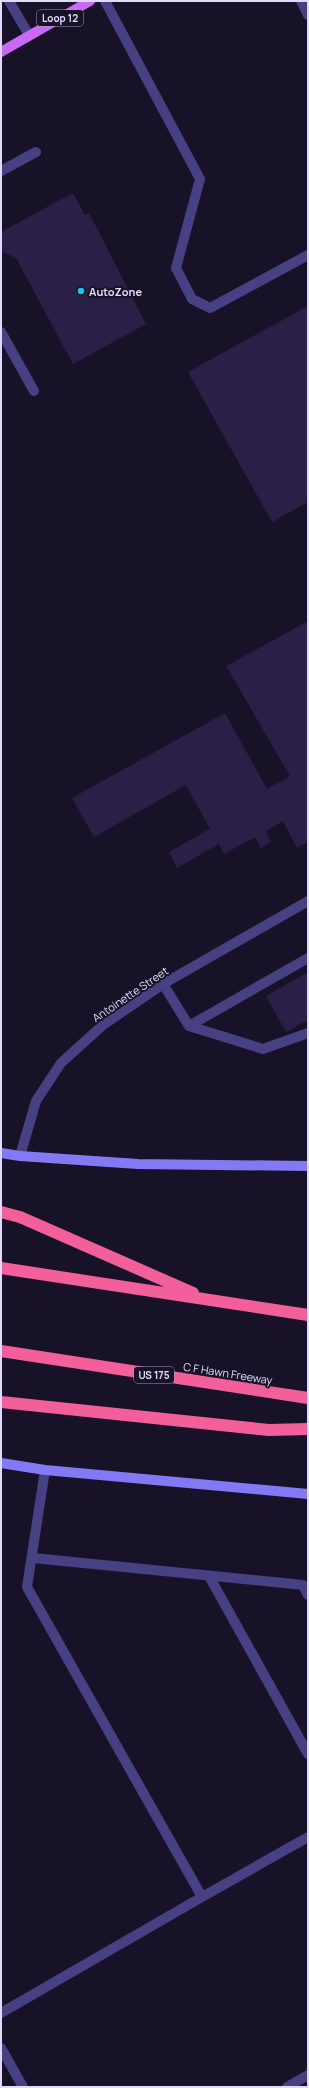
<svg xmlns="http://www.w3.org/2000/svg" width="309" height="2088" font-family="Manrope,sans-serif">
<rect width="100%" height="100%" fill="#171227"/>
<path fill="#2a1f46" d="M 73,193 L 85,215 L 89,213 L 146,324 L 73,364 L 16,258 L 1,251 L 1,232 Z
M 308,306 L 308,502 L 272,522 L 188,372 Z
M 308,621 L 308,842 L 297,848 L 283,821 L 266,831 L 271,842 L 261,848 L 255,837 L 224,854 L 219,844 L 177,868 L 169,852 L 210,829 L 186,785 L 94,837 L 72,798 L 225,713 L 267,789 L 290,776 L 226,666 Z
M 308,972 L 308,1020 L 286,1032 L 266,996 Z"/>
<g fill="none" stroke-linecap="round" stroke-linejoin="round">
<path stroke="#474082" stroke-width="10" d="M 105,1 L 200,179 L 176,268 L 192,299 L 210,308 L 308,255
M 301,1 L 308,15
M 1,171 L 36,152
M 1,332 L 34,391
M 163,984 L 189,1026 L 308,958
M 189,1026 L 263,1049 L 308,1033
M 45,1470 L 27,1587 L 202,1897 L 308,1837
M 33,1558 L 303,1585 L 308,1595
M 209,1576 L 308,1754
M 1,2013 L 202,1897
M 1,2048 L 23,2087
M 287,2087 L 308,2075"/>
<path stroke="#474082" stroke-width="10" d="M 9,1 L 29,35
M 20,1156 L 36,1101 L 61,1063 L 103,1025 L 163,984 L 308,901"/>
<path stroke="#8479f5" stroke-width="10" d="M 1,1153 L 20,1156 L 138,1164 L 308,1166
M 1,1463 L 45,1470 L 308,1494"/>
<path stroke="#ca6af4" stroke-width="10" d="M 1,52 L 90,1"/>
<path stroke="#f35f9b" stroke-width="12" d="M 1,1212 L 20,1217 L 193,1293
M 1,1268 L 308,1315
M 1,1351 L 308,1398
M 1,1402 L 269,1430 L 308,1429"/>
</g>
<circle fill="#15c9ed" stroke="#171227" stroke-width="1.5" cx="81" cy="291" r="4"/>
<g text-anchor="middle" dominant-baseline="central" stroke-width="4" stroke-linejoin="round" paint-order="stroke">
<g fill="#171227" stroke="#a49ebc" stroke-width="1">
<rect x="37" y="10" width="46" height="16" rx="3"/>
<rect x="134" y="1367" width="40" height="16" rx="3"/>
</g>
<g font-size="10" font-weight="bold" fill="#e1dafc">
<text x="60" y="18">Loop 12</text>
<text x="154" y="1375">US 175</text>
</g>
<g font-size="11" font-weight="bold" fill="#e1dafc" stroke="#171227" text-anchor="start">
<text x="89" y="291">AutoZone</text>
</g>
<g font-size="11" fill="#e1dafc" stroke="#171227">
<text transform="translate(130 994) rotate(-34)">Antoinette Street</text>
<text transform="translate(228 1373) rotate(9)">C F Hawn Freeway</text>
</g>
</g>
<rect width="309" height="2088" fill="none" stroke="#e1dafc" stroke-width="4"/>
</svg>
